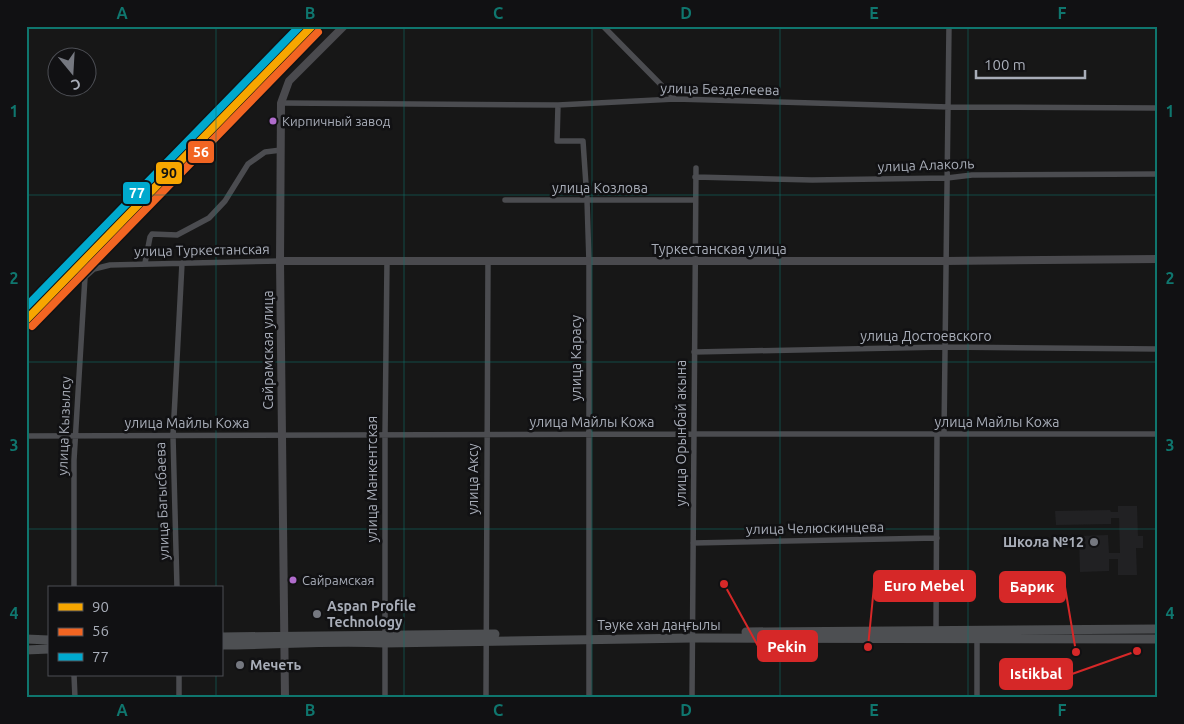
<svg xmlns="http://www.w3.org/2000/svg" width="1184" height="724" font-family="Ubuntu,sans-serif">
<rect width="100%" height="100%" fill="#171717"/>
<path fill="#212123" d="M 1118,506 L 1137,506 L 1138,536 L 1143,536 L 1143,548 L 1136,548 L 1137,575 L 1118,575 L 1118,559 L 1109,559 L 1109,571 L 1080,572 L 1079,536 L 1108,535 L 1109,553 L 1120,553 L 1119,518 L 1111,518 L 1111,524 L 1056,525 L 1055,511 L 1110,510 L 1111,512 L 1118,512 Z"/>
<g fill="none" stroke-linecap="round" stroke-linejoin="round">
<path stroke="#4b4c50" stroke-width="5.5" d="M 603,26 L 675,99
M 281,103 L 558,105 L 675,99 L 949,107 L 1158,108
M 558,105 L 557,141 L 583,141 L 587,200 L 589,262 L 589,698
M 695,177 L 812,180 L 947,178 L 972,175 L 1158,174
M 505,200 L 695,200
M 145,263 L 150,237 L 152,234 L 177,235 L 209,218 L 225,201 L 248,164 L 265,152 L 281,150
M 694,352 L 944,347 L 1158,349
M 944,434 L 949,26
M 26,436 L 693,434 L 1158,434
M 693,543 L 937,538
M 74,588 L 74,460 L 85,277 L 94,269 L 110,265 L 280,261
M 177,588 L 173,436 L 182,263
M 936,634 L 937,434
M 74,675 L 75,698
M 179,675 L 179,698
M 385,698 L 385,435 L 387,261
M 486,698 L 488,261
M 692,698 L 696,168
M 977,698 L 977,637"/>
<path stroke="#4a4a4e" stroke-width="8" d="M 280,261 L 945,261 L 1158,259
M 285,698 L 280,261 L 281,103 L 289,81 L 344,26"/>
<path stroke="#4d4f52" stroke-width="9" d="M 746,632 L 1158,629
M 221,637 L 495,634
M 26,639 L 49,640
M 221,645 C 275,645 330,640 384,643 L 693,638 L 1158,639
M 26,650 L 49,649"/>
<g stroke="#111113" stroke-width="11">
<path id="rail-1" d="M 26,320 L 312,26"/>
</g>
<g stroke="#111113" stroke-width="11">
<path id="rail-2" d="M 32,326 L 318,32"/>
</g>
<g stroke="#111113" stroke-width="11">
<path id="rail-3" d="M 26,307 L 300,26"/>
</g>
<use href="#rail-1" stroke="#f7a600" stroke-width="8"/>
<use href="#rail-2" stroke="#f26522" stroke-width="8"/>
<use href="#rail-3" stroke="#00a9ce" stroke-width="8"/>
</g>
<path fill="none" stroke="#0f766e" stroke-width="1" stroke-opacity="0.55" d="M 216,26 L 216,588M 404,26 L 404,698M 592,26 L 592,698M 780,26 L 780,698M 968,26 L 968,698M 26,195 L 1158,195M 26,362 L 1158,362M 26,529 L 1158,529M 216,675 L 216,698"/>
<g fill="#b06ccc" stroke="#111113" stroke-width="2">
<circle cx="273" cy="121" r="4.5"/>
<circle cx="293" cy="580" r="4.5"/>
</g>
<g fill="#757880" stroke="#111113" stroke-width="2">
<circle cx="1094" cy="542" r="5"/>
<circle cx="317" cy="614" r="5"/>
<circle cx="240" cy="665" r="5"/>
</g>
<g text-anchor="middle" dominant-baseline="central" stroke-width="5" stroke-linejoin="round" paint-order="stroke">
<g font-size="13" fill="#a8adb8" stroke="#111113" text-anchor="start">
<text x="282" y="121">Кирпичный завод</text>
<text x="302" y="580">Сайрамская</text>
</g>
<g font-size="14" fill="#a8adb8" stroke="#111113">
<text transform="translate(720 89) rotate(1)">улица Безделеева</text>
<text transform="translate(926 165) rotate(-2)">улица Алаколь</text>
<text x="600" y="188">улица Козлова</text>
<text x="719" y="249">Туркестанская улица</text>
<text transform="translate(202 250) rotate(-1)">улица Туркестанская</text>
<text x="926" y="336">улица Достоевского</text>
<text transform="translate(268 350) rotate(-90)">Сайрамская улица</text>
<text transform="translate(576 358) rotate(-90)">улица Карасу</text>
<text x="592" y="422">улица Майлы Кожа</text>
<text x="997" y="422">улица Майлы Кожа</text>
<text x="187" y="423">улица Майлы Кожа</text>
<text transform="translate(64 426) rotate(-88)">улица Кызылсу</text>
<text transform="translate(681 433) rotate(-90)">улица Орынбай акына</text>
<text transform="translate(372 479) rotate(-90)">улица Манкентская</text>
<text transform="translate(473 479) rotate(-90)">улица Аксу</text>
<text transform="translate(162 501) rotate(-92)">улица Багысбаева</text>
<text transform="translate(815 528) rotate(-1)">улица Челюскинцева</text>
<text x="659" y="625">Тәуке хан даңғылы</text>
</g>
<g font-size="14" font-weight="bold" fill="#a8adb8" stroke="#111113" text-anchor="start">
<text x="1084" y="542" text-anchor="end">Школа №12</text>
<text x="327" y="606">Aspan Profile<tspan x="327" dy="16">Technology</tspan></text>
<text x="250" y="665">Мечеть</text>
</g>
</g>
<path fill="none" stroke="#d62828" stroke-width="2" d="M868 647L874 586M1076 652L1065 587M724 584L758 646M1137 651L1072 674"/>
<g fill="#d62828" stroke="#111113" stroke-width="2">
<circle cx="868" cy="647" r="5"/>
<circle cx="1076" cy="652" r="5"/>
<circle cx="724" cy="584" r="5"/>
<circle cx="1137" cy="651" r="5"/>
</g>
<g fill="#d62828" stroke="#d62828" stroke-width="2">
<rect x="874" y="571" width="101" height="30" rx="5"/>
<rect x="1000" y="572" width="65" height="30" rx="5"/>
<rect x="758" y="631" width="59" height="30" rx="5"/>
<rect x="1000" y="659" width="72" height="30" rx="5"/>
</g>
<g font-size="15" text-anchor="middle" font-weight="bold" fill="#fff">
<text x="924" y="591">Euro Mebel</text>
<text x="1032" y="592">Барик</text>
<text x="787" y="652">Pekin</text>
<text x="1036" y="679">Istikbal</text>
</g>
<g stroke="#111113" stroke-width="2">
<rect x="187" y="140" width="28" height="24" rx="5" fill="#f26522"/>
<rect x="155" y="161" width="28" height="24" rx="5" fill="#f7a600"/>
<rect x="122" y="181" width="29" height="24" rx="5" fill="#00a9ce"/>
</g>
<g font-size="14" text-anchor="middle" font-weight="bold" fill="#fff">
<text x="201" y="157">56</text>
<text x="137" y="198">77</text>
</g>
<g font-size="14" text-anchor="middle" font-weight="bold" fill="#111">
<text x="169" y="178">90</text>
</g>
<rect width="1184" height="724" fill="none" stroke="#111113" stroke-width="55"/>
<rect x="48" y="586" width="175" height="90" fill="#111113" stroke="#4d4f55"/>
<rect x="58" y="603" width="25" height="8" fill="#f7a600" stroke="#4d4f55"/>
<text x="92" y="612" font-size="15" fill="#a8adb8">90</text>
<rect x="58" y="628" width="25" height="8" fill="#f26522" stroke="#4d4f55"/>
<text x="92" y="636" font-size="15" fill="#a8adb8">56</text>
<rect x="58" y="653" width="25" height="8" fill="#00a9ce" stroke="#4d4f55"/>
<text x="92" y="662" font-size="15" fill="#a8adb8">77</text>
<g transform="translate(72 72) rotate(162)"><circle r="24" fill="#111113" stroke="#4d4f55"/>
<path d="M0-4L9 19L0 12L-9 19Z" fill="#757880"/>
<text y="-8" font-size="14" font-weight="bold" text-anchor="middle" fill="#a8adb8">С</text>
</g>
<path d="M976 70v8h109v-8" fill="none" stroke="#a8adb8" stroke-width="2.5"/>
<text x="984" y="70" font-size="15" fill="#a8adb8" stroke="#111113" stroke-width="4" paint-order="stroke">100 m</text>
<rect x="28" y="28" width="1128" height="668" fill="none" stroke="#0f766e" stroke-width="2"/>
<g font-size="16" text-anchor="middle" font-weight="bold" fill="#0f766e">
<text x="122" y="19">A</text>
<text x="310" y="19">B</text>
<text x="498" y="19">C</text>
<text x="686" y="19">D</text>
<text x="874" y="19">E</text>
<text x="1062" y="19">F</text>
<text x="14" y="117">1</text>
<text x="1170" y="117">1</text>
<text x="14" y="284">2</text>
<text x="1170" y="284">2</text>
<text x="14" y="451">3</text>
<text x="1170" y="451">3</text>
<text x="14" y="619">4</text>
<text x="1170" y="619">4</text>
<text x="122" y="716">A</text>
<text x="310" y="716">B</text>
<text x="498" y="716">C</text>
<text x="686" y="716">D</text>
<text x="874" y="716">E</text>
<text x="1062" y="716">F</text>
</g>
</svg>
